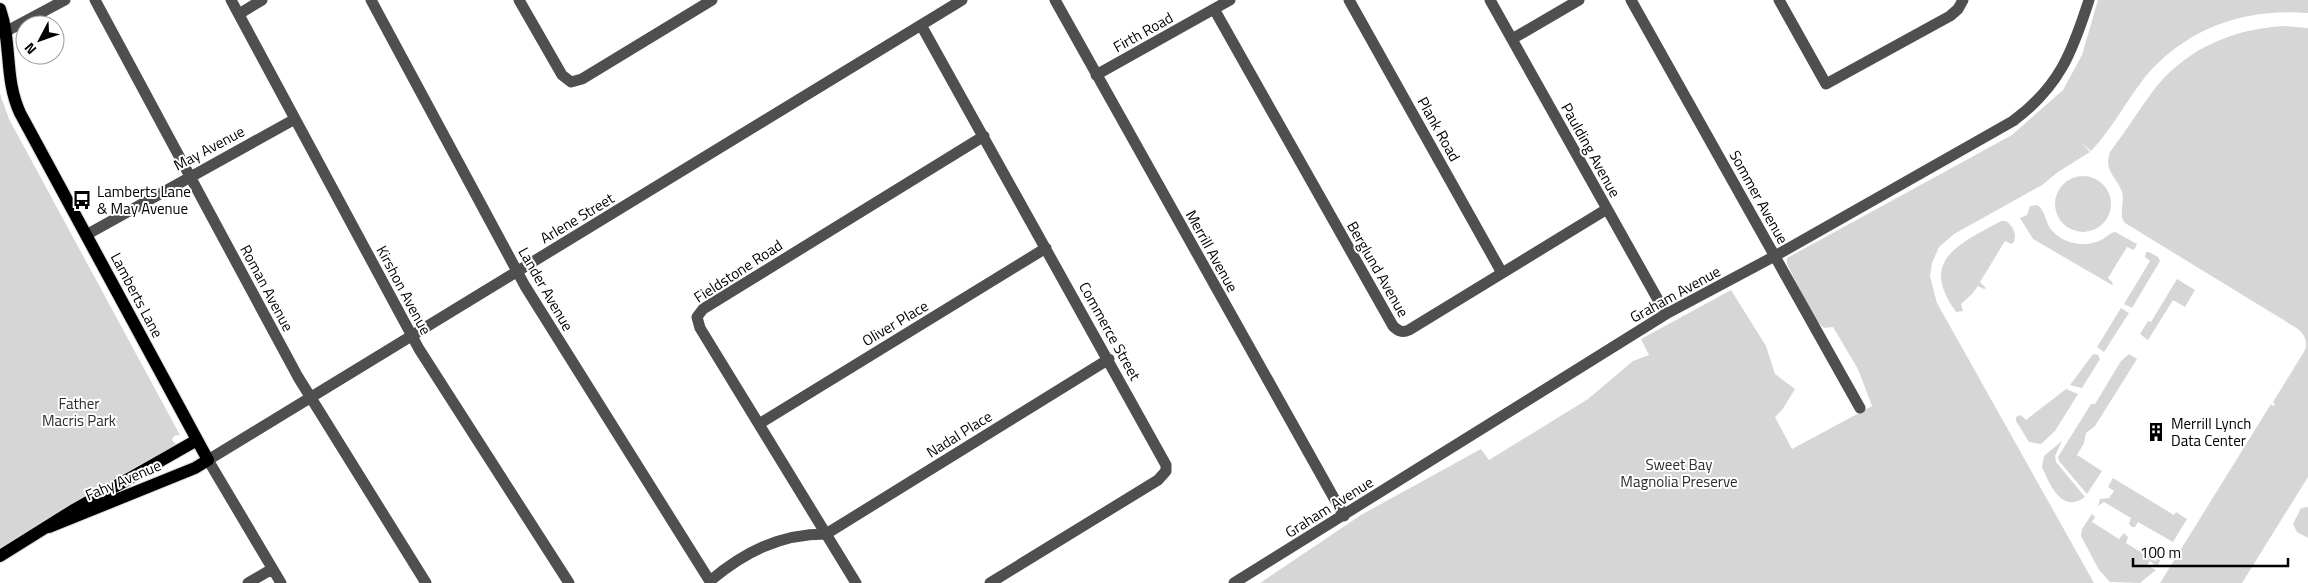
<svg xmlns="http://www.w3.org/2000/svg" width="2308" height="583" font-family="'Titillium Web',sans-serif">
<rect width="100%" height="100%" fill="#fff"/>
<path fill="#d6d6d6" d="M 2098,0 L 2308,0 L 2308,13 C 2245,8 2186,28 2145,77 C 2126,101 2113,128 2091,151 L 2082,143 L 2090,152 L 2058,172 L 2042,185 L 1954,234 L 1939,247 L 1932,263 L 1930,276 L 1937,303 L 2094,583 L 1260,583 L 1361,515 L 1481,449 L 1489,460 L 1588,399 L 1633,361 L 1649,355 L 1641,339 L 1731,290 L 1766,346 L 1775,374 L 1795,389 L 1782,410 L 1775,417 L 1792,449 L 1872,406 L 1858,369 L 1833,327 L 1824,328 L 1814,318 L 1787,264 L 1787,258 L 2012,135 L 2063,90 L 2082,55 Z
M 2283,26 L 2308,28 L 2308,477 L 2242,583 L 2160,583 L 2271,404 L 2273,406 L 2275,404 L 2273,402 L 2305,350 C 2308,342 2305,335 2298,329 L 2125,223 C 2118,215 2125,202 2122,192 C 2117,177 2103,171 2110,152 C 2126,131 2140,108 2156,87 C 2188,48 2234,29 2283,26 Z
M 0,94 L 9,119 L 180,435 L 174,436 L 172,440 L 178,446 L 0,548 Z
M2055 204a28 28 0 1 1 56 0a28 28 0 1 1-56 0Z
M 2037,205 C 2045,210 2045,220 2050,228 C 2061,243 2082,248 2099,241 C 2105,239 2109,233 2115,232 L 2137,244 L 2134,250 L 2127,247 L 2108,278 L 2113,283 L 2112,285 L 2033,239 L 2020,218 L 2027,215 L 2030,206 Z
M 2001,221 L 2006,221 C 2013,226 2017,234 2014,242 L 2011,244 L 2005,241 L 1980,282 L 1986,288 L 1984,289 L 1978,286 L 1972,294 L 1961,304 L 1963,311 L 1956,312 C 1918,259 1960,244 2001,221 Z
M 2146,252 L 2149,252 L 2158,257 L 2160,261 L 2132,308 L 2124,304 L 2150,261 L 2145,257 Z
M 2177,279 L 2195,290 L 2185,307 L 2173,300 L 2148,340 L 2140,334 L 2148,321 L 2151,322 Z
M 2121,308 L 2129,313 L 2104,352 L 2097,347 Z
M 2093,354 L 2098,355 L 2100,359 L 2082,388 L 2070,385 Z
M 2129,354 L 2137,359 L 2095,426 L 2086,433 L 2084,443 L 2077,455 L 2102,471 L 2087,494 L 2059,461 L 2058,457 L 2091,404 L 2095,404 L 2121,361 Z
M 2066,389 L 2078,394 L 2055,431 L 2041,444 L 2029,442 L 2016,421 L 2016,417 L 2021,415 L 2026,420 Z
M 2062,441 L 2055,456 L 2056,462 L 2085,497 C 2062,514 2050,485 2042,467 L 2044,456 Z
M 2113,478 L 2174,515 L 2176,512 L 2187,519 L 2173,542 L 2138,522 L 2135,527 L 2132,527 L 2129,524 L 2131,518 L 2104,502 L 2098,506 L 2100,499 L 2109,498 L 2114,491 L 2108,487 Z
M 2308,507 L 2308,538 L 2297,532 L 2293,524 L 2301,508 Z
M 2092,514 L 2095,517 L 2092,522 L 2119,539 L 2124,533 L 2128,537 L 2126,543 L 2155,561 L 2159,557 L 2162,557 L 2157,567 L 2150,561 L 2147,565 L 2156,570 L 2140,583 L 2110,582 L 2099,570 L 2081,536 L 2082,529 Z"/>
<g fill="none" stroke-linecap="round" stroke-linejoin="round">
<g stroke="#dbdbdb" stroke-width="14">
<path id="major" d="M 0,9 C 12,43 4,78 20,113 L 208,460 L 195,468 L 49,527
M 0,556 L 72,511 L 197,440"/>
</g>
<path stroke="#4f4f4f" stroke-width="11" d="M 95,0 L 298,377 L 426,583
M 231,0 L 419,349 L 569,583
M 371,0 L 525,286 L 711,583
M 519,0 L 562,75 L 571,82 L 582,79 L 712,0
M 1055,0 L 1344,516
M 1349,0 L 1502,273
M 1490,0 L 1666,314
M 1631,0 L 1860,408
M 1779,0 L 1826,84 L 1950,16 L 1958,9 L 1963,0
M 1214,9 L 1393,326 C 1398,331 1402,333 1409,330 L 1607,209
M 239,14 L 262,0
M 921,25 L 1166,465 L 1166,471 L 1158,480 L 990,583
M 5,32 L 65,0
M 1512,39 L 1579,0
M 1096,75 L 1230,0
M 86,235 L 295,119
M 759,424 L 1046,248
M 710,581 C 744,552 780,534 826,534 L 1109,359
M 248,583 L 272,569
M 281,583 L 208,460 L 962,0
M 856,583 L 700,328 L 697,317 L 703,309 L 984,136
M 1234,583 L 1666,314 L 1775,256 L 2013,121 C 2059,87 2072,53 2089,0"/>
<use href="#major" stroke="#000" stroke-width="12"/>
</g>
<defs>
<g id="bus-bare" transform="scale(1.5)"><path d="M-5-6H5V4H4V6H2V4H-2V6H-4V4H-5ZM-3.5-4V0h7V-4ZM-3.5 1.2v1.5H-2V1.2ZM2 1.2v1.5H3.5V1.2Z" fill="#000" stroke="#fff" stroke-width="2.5" paint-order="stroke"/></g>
<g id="building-bare" transform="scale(1.5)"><path d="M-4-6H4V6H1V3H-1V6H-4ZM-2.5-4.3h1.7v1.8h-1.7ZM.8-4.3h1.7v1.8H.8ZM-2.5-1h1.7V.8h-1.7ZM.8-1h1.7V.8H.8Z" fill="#000" stroke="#fff" stroke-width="2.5" paint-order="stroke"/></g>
</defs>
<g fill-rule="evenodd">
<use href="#bus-bare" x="82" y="200"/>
<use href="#building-bare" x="2156" y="432"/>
</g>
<g text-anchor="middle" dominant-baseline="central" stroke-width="4" stroke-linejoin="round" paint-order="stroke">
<g font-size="15" fill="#000" stroke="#fff">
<text transform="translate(1143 32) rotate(-29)">Firth Road</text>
<text transform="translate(1439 129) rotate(61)">Plank Road</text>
<text transform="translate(209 148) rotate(-28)">May Avenue</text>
<text transform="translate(1591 150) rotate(61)">Paulding Avenue</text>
<text transform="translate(1759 197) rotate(61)">Sommer Avenue</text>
<text transform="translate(577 218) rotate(-31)">Arlene Street</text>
<text transform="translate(1212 251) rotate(61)">Merrill Avenue</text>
<text transform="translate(1378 269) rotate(60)">Berglund Avenue</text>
<text transform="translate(738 271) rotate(-33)">Fieldstone Road</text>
<text transform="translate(267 288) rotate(62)">Roman Avenue</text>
<text transform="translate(546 289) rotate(60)">Lander Avenue</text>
<text transform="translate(404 290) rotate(62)">Kirshon Avenue</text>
<text transform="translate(1675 294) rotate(-29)">Graham Avenue</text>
<text transform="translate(137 295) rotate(62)">Lamberts Lane</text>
<text transform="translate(895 323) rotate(-31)">Oliver Place</text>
<text transform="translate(1110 331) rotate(61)">Commerce Street</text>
<text transform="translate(959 434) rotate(-32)">Nadal Place</text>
<text transform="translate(123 480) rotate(-23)">Fahy Avenue</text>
<text transform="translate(1329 507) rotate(-32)">Graham Avenue</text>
</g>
<g font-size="15" fill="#000" stroke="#fff" text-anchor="start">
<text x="97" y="191">Lamberts Lane<tspan x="97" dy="17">&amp; May Avenue</tspan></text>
<text x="2171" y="423">Merrill Lynch<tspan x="2171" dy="17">Data Center</tspan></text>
</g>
<g font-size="15" fill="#2d2d2d" stroke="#fff">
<text x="79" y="403">Father<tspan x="79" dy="17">Macris Park</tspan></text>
<text x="1679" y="464">Sweet Bay<tspan x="1679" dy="17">Magnolia Preserve</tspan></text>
</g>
</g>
<g transform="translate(40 40) rotate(229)"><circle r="24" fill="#ffffff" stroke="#999999"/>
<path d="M0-4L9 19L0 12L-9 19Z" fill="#000000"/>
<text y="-8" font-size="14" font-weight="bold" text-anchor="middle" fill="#000000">N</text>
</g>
<path d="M2133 558v8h155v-8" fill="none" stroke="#000000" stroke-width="2.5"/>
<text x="2140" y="558" font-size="15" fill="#000000" stroke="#ffffff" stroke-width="4" paint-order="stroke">100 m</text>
</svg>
